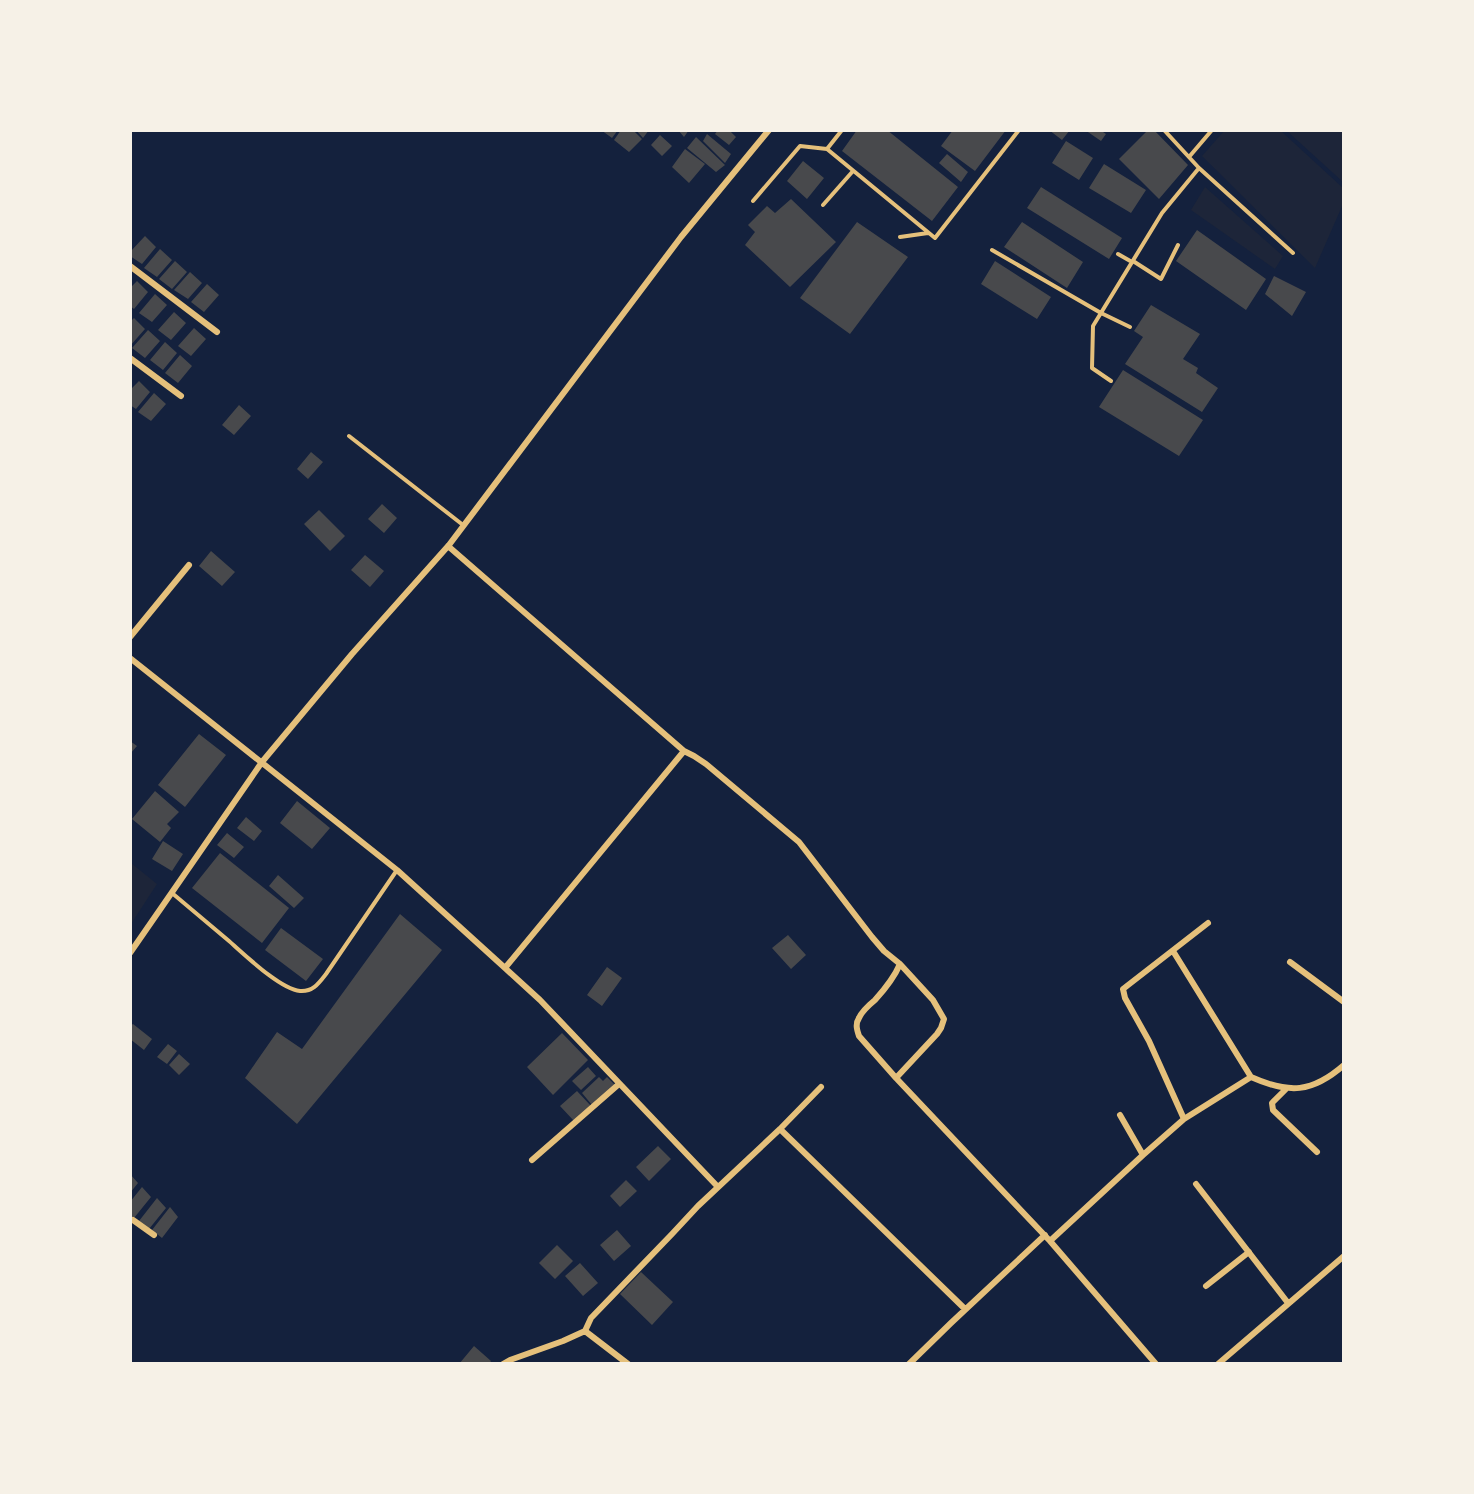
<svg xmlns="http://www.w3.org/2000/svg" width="1474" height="1494" font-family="Raleway,sans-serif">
<rect width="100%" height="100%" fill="#14213d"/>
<path fill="#1d2539" d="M 1224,131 L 1281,131 L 1343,188 L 1343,204 L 1315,268 L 1202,156 Z
M 1287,131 L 1343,131 L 1343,182 Z
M 1205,187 L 1283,256 L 1275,269 L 1191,210 Z
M 131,863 L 157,884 L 131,924 Z"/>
<path fill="#48494c" d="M 601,130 L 618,130 L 612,138 Z
M 621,130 L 633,130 L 642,139 L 629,152 L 614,140 Z
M 636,130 L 649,130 L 643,138 Z
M 678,130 L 689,130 L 684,137 Z
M 718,130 L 729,130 L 736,137 L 729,145 L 715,134 Z
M 857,130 L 887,130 L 958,187 L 932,221 L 842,151 Z
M 953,130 L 1006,130 L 975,171 L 941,146 Z
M 1049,130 L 1070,130 L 1062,140 Z
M 1085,130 L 1100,130 L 1106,134 L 1101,141 Z
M 1148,130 L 1154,130 L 1188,165 L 1159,199 L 1119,159 Z
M 707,134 L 731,154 L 725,163 L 703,141 Z
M 660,135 L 672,146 L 662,156 L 651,145 Z
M 696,137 L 725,165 L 716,172 L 687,148 Z
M 1066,141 L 1093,158 L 1079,180 L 1052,163 Z
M 685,149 L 705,164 L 689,183 L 672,167 Z
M 947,154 L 968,172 L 961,182 L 939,163 Z
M 803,161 L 824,178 L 807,199 L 787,181 Z
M 1104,164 L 1146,190 L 1131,213 L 1089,188 Z
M 1041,187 L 1122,238 L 1109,259 L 1027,208 Z
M 791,199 L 836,242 L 790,287 L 745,245 L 755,232 L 748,225 L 767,206 L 775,213 Z
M 857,222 L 908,257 L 850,334 L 800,298 Z
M 1022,222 L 1083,262 L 1067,288 L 1004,247 Z
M 1197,230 L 1266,279 L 1246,310 L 1176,261 Z
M 145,236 L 156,247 L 142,264 L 130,256 L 130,252 Z
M 160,249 L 172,260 L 157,277 L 144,268 Z
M 175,261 L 187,272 L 172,289 L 159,279 Z
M 995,261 L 1051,297 L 1037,319 L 981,284 Z
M 190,272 L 202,283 L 188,299 L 174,290 Z
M 1274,276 L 1306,292 L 1292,316 L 1265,294 Z
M 137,281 L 148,292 L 134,309 L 130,306 L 130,288 Z
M 207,284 L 219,295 L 204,312 L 191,302 Z
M 155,294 L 167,305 L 152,322 L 139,313 Z
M 1151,305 L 1200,334 L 1183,359 L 1198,368 L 1196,373 L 1218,388 L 1202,412 L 1125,364 L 1143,337 L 1134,331 Z
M 174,312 L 186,323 L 171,340 L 158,330 Z
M 134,318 L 145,329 L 130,346 L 130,322 Z
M 194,328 L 206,339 L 191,356 L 178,346 Z
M 148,330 L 160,341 L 145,358 L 132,348 Z
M 165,342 L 177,353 L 163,370 L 150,360 Z
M 180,355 L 192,366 L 178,383 L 165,373 Z
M 1123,370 L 1203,420 L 1179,456 L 1099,407 Z
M 139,381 L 150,392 L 136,409 L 130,405 L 130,390 Z
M 154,393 L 166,404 L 151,421 L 138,412 Z
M 239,405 L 251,416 L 234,435 L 222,425 Z
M 311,452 L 323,462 L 308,479 L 297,469 Z
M 382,504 L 397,518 L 384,533 L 368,519 Z
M 319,510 L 345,536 L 330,551 L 304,524 Z
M 211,551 L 235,572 L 222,586 L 199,566 Z
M 365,555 L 384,571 L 370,587 L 351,570 Z
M 199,734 L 226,755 L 185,807 L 158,785 Z
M 130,741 L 137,746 L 130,754 Z
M 155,791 L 179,812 L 167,824 L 171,828 L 160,842 L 132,819 Z
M 297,801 L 330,828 L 312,849 L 280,823 Z
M 246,817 L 262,831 L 254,841 L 237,828 Z
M 227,833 L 244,847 L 234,858 L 217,845 Z
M 163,841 L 183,854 L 172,871 L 152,859 Z
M 220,853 L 289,908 L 262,943 L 192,888 Z
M 278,875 L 304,898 L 294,908 L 269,886 Z
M 400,914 L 442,950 L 297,1124 L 245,1078 L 277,1032 L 302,1049 Z
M 281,928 L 323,959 L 306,981 L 265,950 Z
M 788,935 L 806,955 L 791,969 L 772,948 Z
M 607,967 L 622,978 L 602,1006 L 587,995 Z
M 133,1024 L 152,1039 L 144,1050 L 130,1039 L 130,1026 Z
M 562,1033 L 588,1060 L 553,1095 L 527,1067 Z
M 168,1044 L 177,1051 L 167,1064 L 157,1057 Z
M 179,1054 L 190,1064 L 179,1075 L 169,1065 Z
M 588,1067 L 596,1076 L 581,1090 L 572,1081 Z
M 599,1077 L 603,1081 L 607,1077 L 615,1085 L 592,1105 L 582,1093 Z
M 577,1091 L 591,1106 L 574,1121 L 560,1106 Z
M 658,1146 L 671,1159 L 649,1181 L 636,1167 Z
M 130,1174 L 138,1183 L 130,1193 Z
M 626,1180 L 637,1191 L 620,1207 L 610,1196 Z
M 142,1187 L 151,1197 L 134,1218 L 130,1215 L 130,1202 Z
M 157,1198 L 166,1208 L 149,1229 L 139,1221 Z
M 170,1207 L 178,1217 L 162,1238 L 152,1230 Z
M 617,1230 L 631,1246 L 614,1261 L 600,1245 Z
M 557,1245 L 573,1261 L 555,1279 L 539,1263 Z
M 580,1263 L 598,1283 L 583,1296 L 565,1276 Z
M 641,1272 L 673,1302 L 652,1325 L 620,1294 Z
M 474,1346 L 491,1361 L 489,1364 L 459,1364 Z"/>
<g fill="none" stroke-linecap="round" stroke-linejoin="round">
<path stroke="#e5c07b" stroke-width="4" d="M 842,130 L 827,149 L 935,238 L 1019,130
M 1189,157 L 1212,130
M 1199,168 L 1293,253
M 753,201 L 800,146 L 827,149
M 823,205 L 853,171
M 900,237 L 928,233
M 992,250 L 1101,313 L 1130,327
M 1118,254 L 1132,262
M 1133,261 L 1161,279 L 1178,245
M 1111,381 L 1092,368 L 1093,326 L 1162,213 L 1199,168 L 1164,130
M 349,436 L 463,525
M 172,893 C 191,909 210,925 229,941 C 245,955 280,989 300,991 C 313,992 319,983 326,974 L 397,870"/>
<path stroke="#e5c07b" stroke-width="6" d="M 130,266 L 217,332
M 130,358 L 181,396
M 448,546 L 684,751 L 694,756 L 706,764 L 799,842 L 872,937 L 884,951 L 900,964 C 894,978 885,989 875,1000 C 869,1005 862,1011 859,1018 C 855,1024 857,1030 859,1036 L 896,1078 L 1050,1241 L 1156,1364
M 130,637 L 189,565
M 130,658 L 397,870 L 505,968 L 540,1000 L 718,1187
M 1173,951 L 1251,1077 C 1289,1094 1312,1093 1344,1065
M 130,953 L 262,762 L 352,654 L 449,545 L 681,237 L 769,130
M 1290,962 L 1344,1002
M 505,968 L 684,751
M 896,1078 L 937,1034 L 941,1028 L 944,1019 L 933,1000 L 900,964
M 1286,1089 L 1272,1103 L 1273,1110 L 1317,1152
M 1120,1115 L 1143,1155
M 1184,1119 L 1149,1041 L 1125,998 L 1123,989 L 1208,923
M 780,1129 L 965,1309
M 532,1160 L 619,1084
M 1196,1184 L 1288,1303
M 133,1220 L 154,1235
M 1050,1241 L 1143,1155 L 1184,1119 L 1251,1077
M 1206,1286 L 1249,1252
M 503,1364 L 510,1360 L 563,1341 L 585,1331
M 628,1364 L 585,1331 L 591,1318 L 672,1234 L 698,1206 L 780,1129 L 821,1087
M 909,1364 L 951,1323 L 1045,1235
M 1218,1364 L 1344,1256"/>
</g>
<rect width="1474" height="1494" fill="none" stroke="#f6f1e7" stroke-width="264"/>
</svg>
